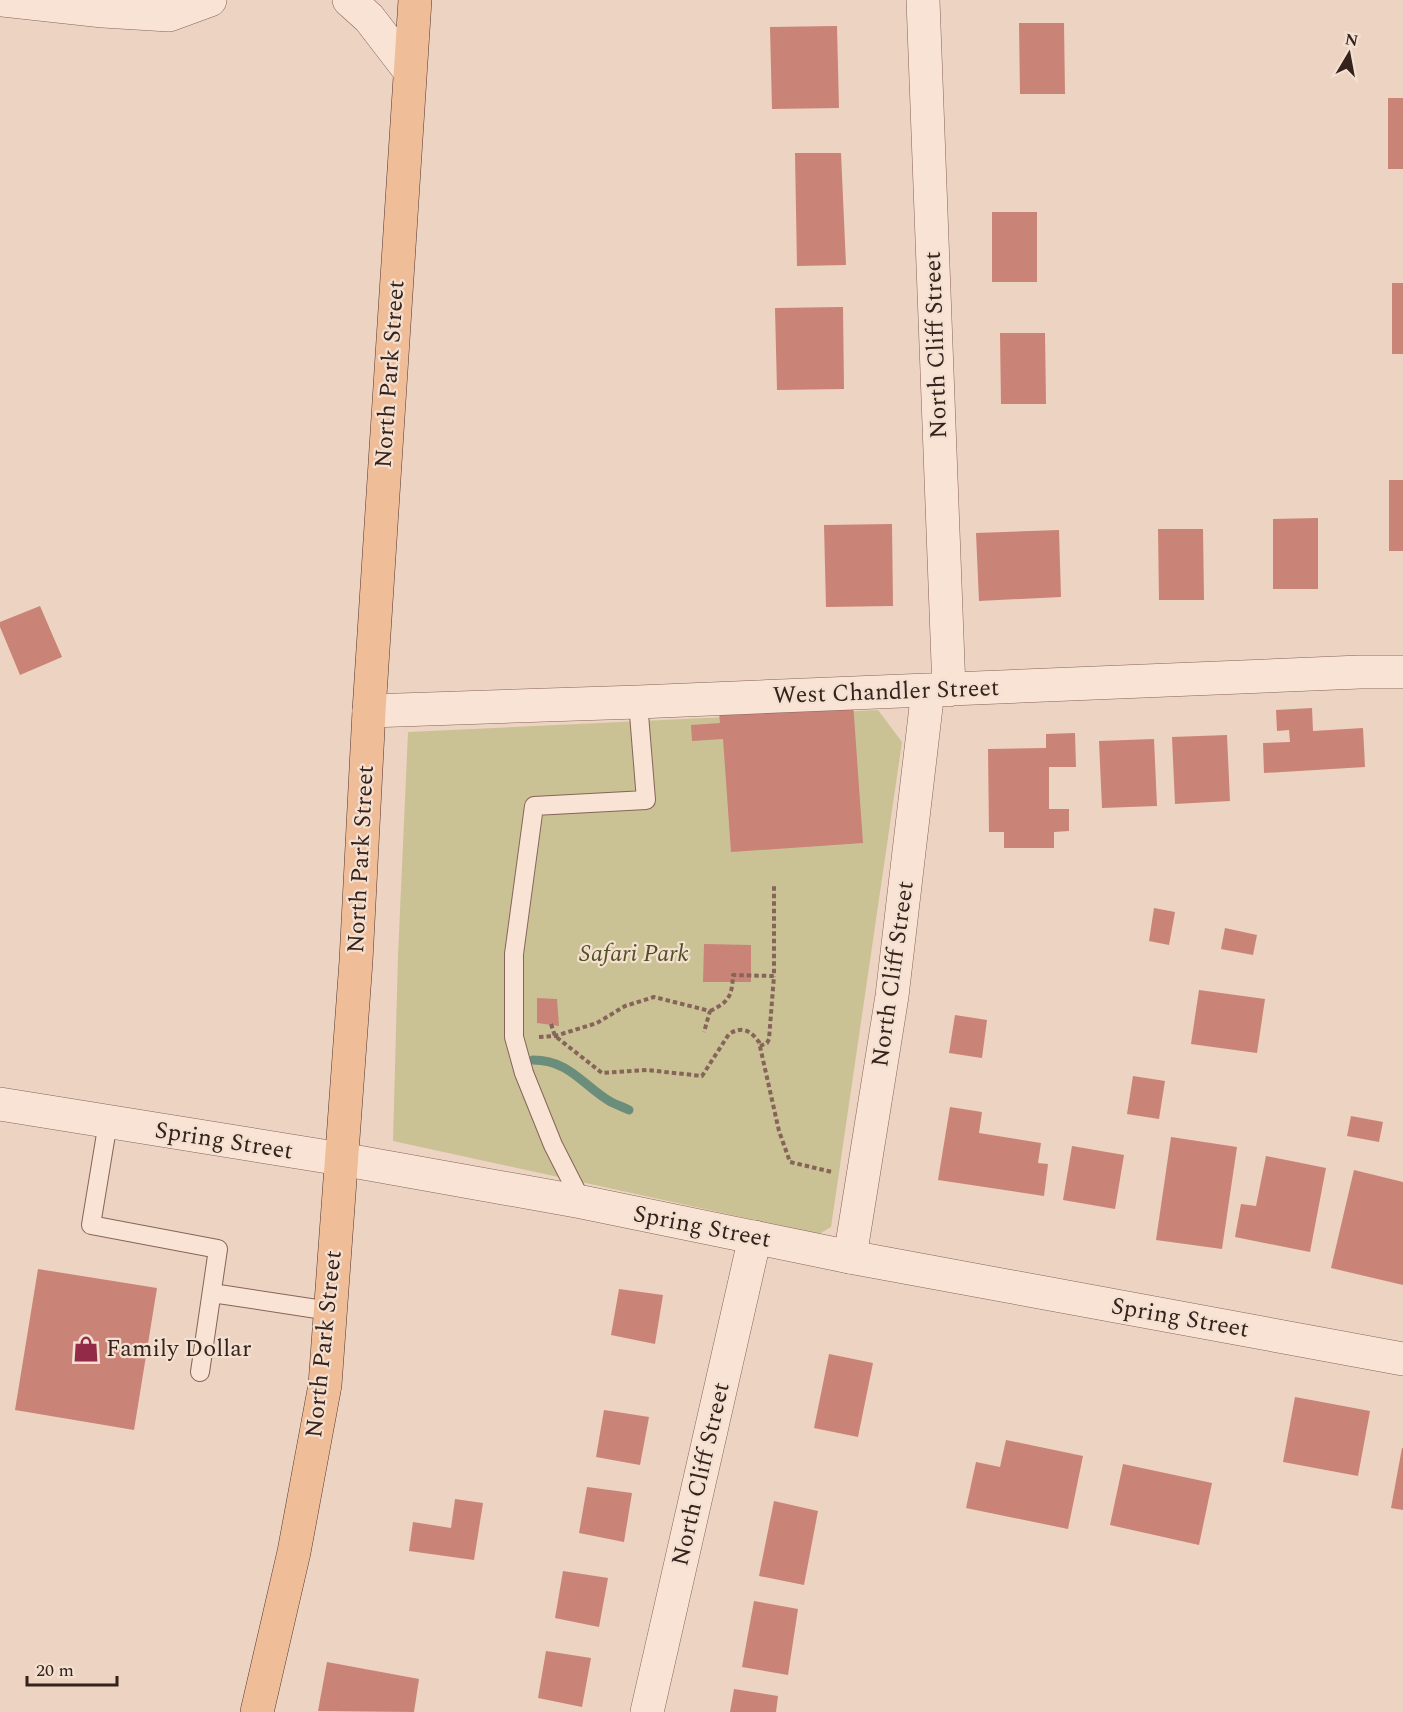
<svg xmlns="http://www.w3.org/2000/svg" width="1403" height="1712" font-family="Spectral,serif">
<rect width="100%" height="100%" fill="#edd3c1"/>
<path fill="#cac295" d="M 878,710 L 902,742 L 831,1227 L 819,1234 L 393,1141 L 398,956 L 408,732 Z"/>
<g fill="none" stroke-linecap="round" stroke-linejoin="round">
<path stroke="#6b8d7b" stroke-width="9" d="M 533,1060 C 570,1060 583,1086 611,1102 C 617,1105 623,1107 629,1110"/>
</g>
<path fill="#ca8377" d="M 1019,23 L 1064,23 L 1065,94 L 1020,94 Z
M 837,26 L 839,108 L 772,109 L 770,27 Z
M 1388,98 L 1403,98 L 1403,169 L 1388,169 Z
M 795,153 L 841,153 L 846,265 L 797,266 Z
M 992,212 L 1037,212 L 1037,282 L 992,282 Z
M 1392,283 L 1403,283 L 1403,354 L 1392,354 Z
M 843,307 L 844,389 L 777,390 L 775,308 Z
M 1000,333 L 1045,333 L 1046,404 L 1001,404 Z
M 1389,480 L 1403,480 L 1403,551 L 1389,551 Z
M 1318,518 L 1318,589 L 1273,589 L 1273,519 Z
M 892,524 L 893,606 L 826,607 L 824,525 Z
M 1158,529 L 1203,529 L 1204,600 L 1159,600 Z
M 1059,530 L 1061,597 L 979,601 L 976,533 Z
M 40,606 L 62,657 L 20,675 L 0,627 L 0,622 Z
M 853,702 L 863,843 L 731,852 L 723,739 L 692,741 L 691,725 L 720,723 L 719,712 Z
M 1312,708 L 1313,731 L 1363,728 L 1365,767 L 1264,773 L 1263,743 L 1290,742 L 1289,730 L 1277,731 L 1276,710 Z
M 1075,733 L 1076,767 L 1049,767 L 1049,809 L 1069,809 L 1069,831 L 1054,832 L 1054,848 L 1004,848 L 1004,832 L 989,832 L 988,749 L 1046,748 L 1046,734 Z
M 1227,735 L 1230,801 L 1175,804 L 1172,737 Z
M 1154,739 L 1157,806 L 1102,808 L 1099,741 Z
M 1154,908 L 1175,912 L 1169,945 L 1149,941 Z
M 1225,928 L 1257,935 L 1253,955 L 1221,949 Z
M 704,944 L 751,945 L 751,982 L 703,982 Z
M 1199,990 L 1265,999 L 1257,1053 L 1191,1044 Z
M 537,998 L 557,999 L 559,1026 L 537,1023 Z
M 955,1015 L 987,1020 L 982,1058 L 949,1053 Z
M 1133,1076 L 1165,1081 L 1159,1119 L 1127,1114 Z
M 950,1107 L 982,1112 L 979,1133 L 1041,1143 L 1038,1163 L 1048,1164 L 1044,1196 L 938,1180 Z
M 1351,1116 L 1383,1122 L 1379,1142 L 1347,1136 Z
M 1171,1137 L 1237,1147 L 1222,1249 L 1156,1240 Z
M 1072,1146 L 1124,1155 L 1115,1209 L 1063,1200 Z
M 1266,1156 L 1326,1168 L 1310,1252 L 1235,1237 L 1241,1204 L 1256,1206 Z
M 1354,1170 L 1403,1182 L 1403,1285 L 1331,1268 Z
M 38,1269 L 157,1288 L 134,1430 L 15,1410 Z
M 619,1289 L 663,1295 L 655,1344 L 611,1335 Z
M 829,1354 L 873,1363 L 858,1437 L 814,1428 Z
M 1295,1397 L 1370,1411 L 1358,1476 L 1283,1462 Z
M 604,1410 L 649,1417 L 640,1465 L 596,1457 Z
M 1006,1440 L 1083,1456 L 1068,1529 L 966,1508 L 976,1462 L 1000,1467 Z
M 1402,1448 L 1403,1448 L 1403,1510 L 1391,1508 Z
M 1123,1464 L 1212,1483 L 1199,1545 L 1110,1525 Z
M 587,1487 L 632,1493 L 624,1542 L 579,1533 Z
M 455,1499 L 483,1503 L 474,1560 L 409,1551 L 413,1522 L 451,1528 Z
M 774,1501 L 818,1511 L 804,1585 L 759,1576 Z
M 563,1571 L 608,1578 L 599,1627 L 555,1618 Z
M 754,1601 L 798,1609 L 788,1675 L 742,1667 Z
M 546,1651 L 591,1658 L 582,1707 L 538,1698 Z
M 327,1662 L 419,1679 L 414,1712 L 318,1711 Z
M 734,1689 L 778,1696 L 776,1712 L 730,1712 Z"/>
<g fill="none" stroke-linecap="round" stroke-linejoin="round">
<g stroke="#866459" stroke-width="20">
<path id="service" d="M 108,1122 L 91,1225 L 218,1249 L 200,1372
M 582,1202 L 553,1145 L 524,1073 L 514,1037 L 514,954 L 534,806 L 646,800 L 638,702
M 212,1293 L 330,1311"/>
</g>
<g stroke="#866459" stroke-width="34">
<path id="minor" d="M 3,0 L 103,11 L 169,15 L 210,0
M 349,0 L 369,18 L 409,70
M 923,0 L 949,690
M 369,711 L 638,702 L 1360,672 L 1403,672
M 0,1104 L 341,1159
M 850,1257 L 892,996 L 928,690
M 647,1712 L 755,1237"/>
</g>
<g stroke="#866459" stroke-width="34">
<path id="tertiary" d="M 341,1159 L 582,1202 L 850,1257 L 1403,1359"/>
</g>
<g stroke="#53342d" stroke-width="34">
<path id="primary" d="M 257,1712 L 294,1552 L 325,1385 L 356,961 L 369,711 L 415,0"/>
</g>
<path stroke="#866459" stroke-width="4" stroke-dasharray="4.5 3" stroke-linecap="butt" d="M 710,1011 C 729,1002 732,996 733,975 L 774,976 L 774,884
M 551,1024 L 555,1036 L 602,1073 L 647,1070 L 702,1076 L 729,1034 C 742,1026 750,1030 759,1042 L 779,1131 L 790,1162 L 832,1172
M 539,1037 L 555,1036 L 597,1023 L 625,1006 L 654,997 L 710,1011 L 704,1032
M 760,1046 L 767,1043 L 769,1039 L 774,976"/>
<use href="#service" stroke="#f8e3d4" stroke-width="18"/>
<use href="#minor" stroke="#f8e3d4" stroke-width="33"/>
<use href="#tertiary" stroke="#f8e3d4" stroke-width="33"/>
<use href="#primary" stroke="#f0bd99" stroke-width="33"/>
</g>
<defs>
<g id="shop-bare" transform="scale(2.07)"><path d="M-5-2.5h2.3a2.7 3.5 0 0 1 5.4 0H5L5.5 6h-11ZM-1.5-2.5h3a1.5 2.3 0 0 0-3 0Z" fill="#932a48" stroke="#f4e0d0" stroke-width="2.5" paint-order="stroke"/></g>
</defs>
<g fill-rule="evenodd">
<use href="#shop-bare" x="86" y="1349"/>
</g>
<g text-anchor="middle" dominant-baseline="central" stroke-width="4.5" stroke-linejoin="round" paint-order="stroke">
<g font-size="24" fill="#35221d" stroke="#f4e0d0">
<text transform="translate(936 345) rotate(-92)">North Cliff Street</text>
<text transform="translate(390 374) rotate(-86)">North Park Street</text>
<text transform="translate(886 692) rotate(-2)">West Chandler Street</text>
<text transform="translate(361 859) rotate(-87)">North Park Street</text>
<text transform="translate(893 974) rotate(-82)">North Cliff Street</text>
<text transform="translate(224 1141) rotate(9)">Spring Street</text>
<text transform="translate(702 1227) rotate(11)">Spring Street</text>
<text transform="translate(1180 1318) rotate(10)">Spring Street</text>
<text transform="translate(324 1344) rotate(-84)">North Park Street</text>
<text transform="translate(701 1474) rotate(-77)">North Cliff Street</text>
</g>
<g font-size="24" font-style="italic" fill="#515024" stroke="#f4e0d0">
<text x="634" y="954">Safari Park</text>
</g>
<g font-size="24" fill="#35221d" stroke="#f4e0d0" text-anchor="start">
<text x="106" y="1349">Family Dollar</text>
</g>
</g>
<g transform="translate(1349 54) rotate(10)" stroke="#f4e0d0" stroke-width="4.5" paint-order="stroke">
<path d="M0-4.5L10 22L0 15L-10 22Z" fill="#35221d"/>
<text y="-9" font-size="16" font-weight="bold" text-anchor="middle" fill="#35221d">N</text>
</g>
<path d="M27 1676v9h90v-9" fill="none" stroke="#35221d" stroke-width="3"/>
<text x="36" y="1676" font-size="18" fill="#35221d" stroke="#f4e0d0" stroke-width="4.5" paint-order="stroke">20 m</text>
</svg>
